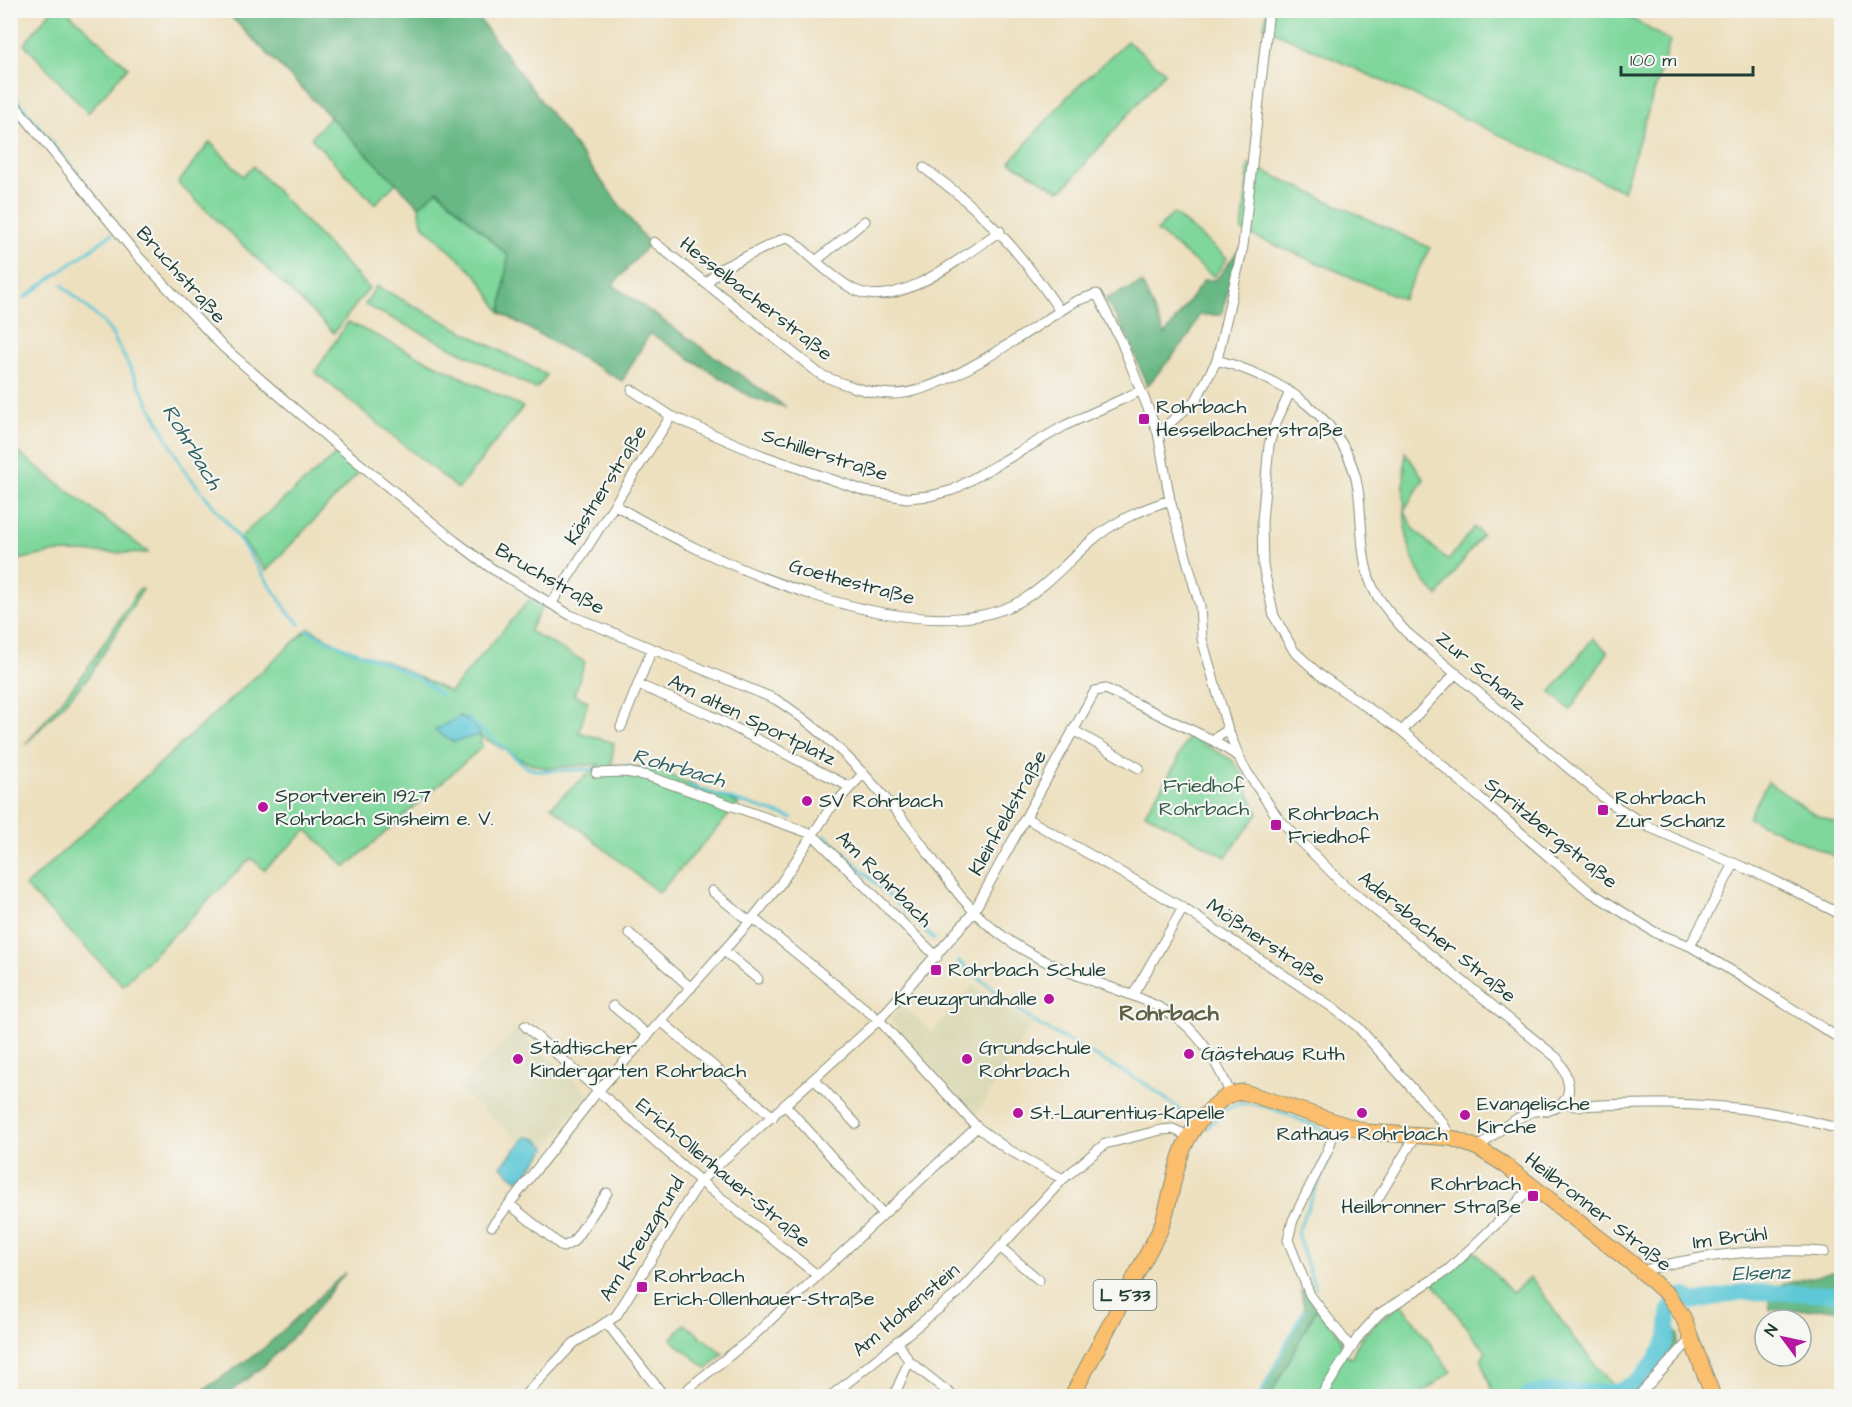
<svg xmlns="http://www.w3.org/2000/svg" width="1852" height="1407" font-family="'Architects Daughter',sans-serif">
<rect width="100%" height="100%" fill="#f6f6f2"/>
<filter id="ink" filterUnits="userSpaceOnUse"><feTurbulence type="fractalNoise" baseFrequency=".0167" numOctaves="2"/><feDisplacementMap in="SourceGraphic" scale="12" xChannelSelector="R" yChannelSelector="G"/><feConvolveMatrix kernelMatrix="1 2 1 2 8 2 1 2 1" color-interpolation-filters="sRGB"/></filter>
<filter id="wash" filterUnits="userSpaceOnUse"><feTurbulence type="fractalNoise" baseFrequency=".008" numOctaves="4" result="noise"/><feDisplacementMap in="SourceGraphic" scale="24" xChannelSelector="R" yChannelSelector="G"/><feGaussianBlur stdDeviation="1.35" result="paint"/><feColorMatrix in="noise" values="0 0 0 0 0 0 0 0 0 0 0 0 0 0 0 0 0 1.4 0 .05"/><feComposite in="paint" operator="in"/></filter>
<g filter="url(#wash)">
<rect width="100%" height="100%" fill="#ede0bf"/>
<path fill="#dbdab8" d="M 973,985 L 1010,1012 L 1033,1023 L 975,1117 L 890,1019 L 903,1006 L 932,1032 Z
M 516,1029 L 589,1094 L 548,1146 L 530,1131 L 521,1142 L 458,1089 Z"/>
<path fill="#7fd79c" stroke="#4f8a68" stroke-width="1.5" d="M 1267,10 L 1617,10 L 1670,41 L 1623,191 L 1264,27 Z
M 51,11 L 67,11 L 128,67 L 88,113 L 24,44 Z
M 1127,41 L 1165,72 L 1064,188 L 1058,190 L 1010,162 L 1068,96 Z
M 330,117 L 396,183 L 375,204 L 311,138 Z
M 210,142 L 243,176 L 253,166 L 369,288 L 334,333 L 178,183 Z
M 1249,164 L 1430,248 L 1403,299 L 1242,231 Z
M 437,190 L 508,256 L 501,313 L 479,278 L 422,224 L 419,206 Z
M 1173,213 L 1227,258 L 1214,277 L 1157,231 Z
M 376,286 L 547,375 L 536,389 L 365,305 Z
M 348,322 L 523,407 L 458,489 L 315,372 Z
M 14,449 L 149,553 L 57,552 L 11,561 L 10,477 Z
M 340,451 L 362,469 L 266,571 L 240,537 Z
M 1405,452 L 1424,479 L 1404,510 L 1414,529 L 1448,561 L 1474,527 L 1482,534 L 1438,596 C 1398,562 1404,501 1405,452 Z
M 139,589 L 143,589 L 88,678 L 24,746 L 86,671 Z
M 531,598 L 543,606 L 529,631 L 585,662 L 574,695 L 588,701 L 579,732 L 614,743 L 611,765 L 652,768 L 739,804 L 659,893 L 551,806 L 599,764 L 546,768 L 528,763 L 480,736 L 482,747 L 346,867 L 307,830 L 264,870 L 251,858 L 123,985 L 25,886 L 309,628 L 344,648 L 390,663 L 450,692 Z
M 1593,638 L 1608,652 L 1570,710 L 1551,692 Z
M 1189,736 L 1232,760 L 1245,777 L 1244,783 L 1258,814 L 1226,857 L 1145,813 L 1178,761 L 1177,759 Z
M 1768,782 L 1814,814 L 1841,825 L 1841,859 L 1748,818 Z
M 1474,1251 L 1512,1293 L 1531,1277 L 1572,1336 L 1613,1386 L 1572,1389 L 1548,1385 L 1520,1396 L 1494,1396 L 1481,1361 L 1486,1350 L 1478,1343 L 1433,1282 Z
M 1402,1304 L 1451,1372 L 1417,1396 L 1270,1396 L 1317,1308 L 1340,1336 L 1344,1354 L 1352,1357 C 1358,1334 1383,1317 1402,1304 Z
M 685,1324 L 723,1354 L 707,1369 L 671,1339 Z"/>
<path fill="#67b884" stroke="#437a5c" stroke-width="1.5" d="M 225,11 L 473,11 L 649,244 L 613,285 L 786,407 L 752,398 L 650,333 L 622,381 L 501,313 L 508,256 L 438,190 L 419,206 Z
M 1241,247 L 1221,315 L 1199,315 L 1190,335 L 1147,386 L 1128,337 L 1105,299 L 1142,283 L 1165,335 L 1204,280 L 1216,280 Z
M 1841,1270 L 1841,1309 L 1770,1310 L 1768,1288 Z
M 346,1272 L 300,1329 L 266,1364 L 225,1396 L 195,1396 L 263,1349 Z
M 1304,1289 L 1317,1308 L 1270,1396 L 1259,1396 L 1304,1308 L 1301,1291 Z
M 1671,1322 L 1678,1335 L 1677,1345 L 1634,1396 L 1520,1396 C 1537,1381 1552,1388 1573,1388 C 1624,1390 1655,1372 1671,1322 Z"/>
<path fill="#5dc8d7" stroke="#3e8286" stroke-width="1.5" d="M 460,716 L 474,725 L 480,735 L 453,742 L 435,730 Z
M 526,1137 L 536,1138 L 547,1148 L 522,1178 L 516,1179 L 501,1166 Z"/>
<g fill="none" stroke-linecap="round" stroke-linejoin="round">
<path stroke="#5dc8d7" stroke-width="3" d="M 10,91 L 97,199
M 62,285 L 104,323 L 112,334 L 184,470 L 230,526 L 288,612 L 300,624
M 24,298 L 112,234
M 10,308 L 15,305
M 307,630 C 350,655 403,662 441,695
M 466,717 L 528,768 L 540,771 L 596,769
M 605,768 L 628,766 L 640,770
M 689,786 L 792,818
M 825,835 L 934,939
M 958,961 L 1034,1022 L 1149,1086 L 1194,1121
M 1202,1127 L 1207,1128 C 1214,1121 1222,1110 1232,1106 C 1256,1096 1303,1121 1326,1132
M 1315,1288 L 1297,1233 L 1337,1140
M 1260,1396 L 1303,1311"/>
<path stroke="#5dc8d7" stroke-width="16" d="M 1527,1396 C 1561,1381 1608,1407 1639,1379 C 1648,1371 1664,1349 1667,1337 C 1671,1317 1663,1312 1681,1296 L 1686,1296 L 1693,1302 L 1743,1292 L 1842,1294"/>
</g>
</g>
<g filter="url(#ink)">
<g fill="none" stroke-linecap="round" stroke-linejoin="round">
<g stroke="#868e7a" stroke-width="11">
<path id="street" d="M 10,99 L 136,254 L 222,346 L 333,442 L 455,541 L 491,568 L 570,615 L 775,699 C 827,731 874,782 912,831 C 940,868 962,906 1000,934 C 1027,955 1060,969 1093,981 C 1122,992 1154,1001 1180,1020 C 1204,1039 1219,1067 1231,1095
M 924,168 C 983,210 1019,250 1060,311
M 654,242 L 821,375 C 845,385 866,393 892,394 C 943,395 1031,328 1076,301 L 1097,294 L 1121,341 L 1158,433 L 1170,500 L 1200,606 L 1202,639 L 1228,730 L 1243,766 L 1278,818 L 1342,883 L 1557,1058 C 1569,1076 1578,1101 1550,1110 C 1544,1111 1537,1110 1531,1112 C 1511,1120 1494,1134 1478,1148
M 817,260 L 865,221
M 707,283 L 720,269 L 785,238 L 792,240 C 811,256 831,277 853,289 C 897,313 964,255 1000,231
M 1217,360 C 1281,378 1347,418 1358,489 C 1363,521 1359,563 1375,592 C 1383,607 1395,619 1406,632 L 1609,802 L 1649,827 L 1771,879 L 1842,915
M 632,390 L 671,416 L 761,455 L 865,491 L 907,498 L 930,496 L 953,490 L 1066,425 L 1140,391
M 1290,392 L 1274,427 L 1269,445 L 1262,521 L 1263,566 L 1274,616 L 1294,651 L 1320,675 L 1402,731 L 1589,891 L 1656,933 L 1690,946 L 1737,974 L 1842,1040
M 1158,433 L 1196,400 L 1217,360 L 1243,246 L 1269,10
M 615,505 C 706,560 919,659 1021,601 C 1048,585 1067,562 1090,542 C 1114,521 1141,510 1170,500
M 551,604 L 671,416
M 639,685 L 710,715 L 850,787
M 621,727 L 652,649
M 1073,730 L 1139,768
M 1402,731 L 1456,673
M 1212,740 L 1238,756
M 596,773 L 625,772 L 648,776 L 812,834 L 937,957
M 1026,818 L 1183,908 L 1332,1007 L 1358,1027 L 1442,1122 L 1451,1138
M 712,891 L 750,922
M 753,918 L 879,1020 L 977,1127 L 1007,1149 L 1063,1179
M 629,933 L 691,988
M 1690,946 L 1734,864
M 724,951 L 758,979
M 1133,995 L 1183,908
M 613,1006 L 648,1035
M 661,1021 L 773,1117
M 525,1026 L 700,1181 L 817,1275
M 815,1080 L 856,1124
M 1565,1102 L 1574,1106 C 1636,1103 1698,1102 1760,1111 C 1788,1115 1814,1123 1842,1129
M 786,1106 L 883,1214
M 1337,1123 L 1328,1150 L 1293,1220 L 1288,1240 L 1310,1295 L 1351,1348
M 1377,1200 L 1416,1135
M 509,1204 L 563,1247 L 573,1242 L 607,1193
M 492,1226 L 598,1091 L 753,918 L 781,883 L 829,810 L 862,775
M 1000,1247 L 1039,1280
M 1641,1271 C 1700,1255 1764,1248 1824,1252
M 606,1322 L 664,1396
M 897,1341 L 909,1361 L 953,1396
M 524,1396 L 574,1343 L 616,1316 L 700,1181 L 879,1020 L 973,913 L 1095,691 L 1106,689 L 1212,740 L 1228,730
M 683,1396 L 690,1387 L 749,1340 L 977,1127
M 831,1396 L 958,1293 L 1063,1179 L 1105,1144 L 1161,1130 L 1173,1129 L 1188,1136
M 894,1396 L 909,1361
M 1321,1396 L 1359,1336 L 1379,1314 L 1448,1270 L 1510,1211 L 1532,1185
M 1638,1396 L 1692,1338"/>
</g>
<g stroke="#868e7a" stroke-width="17">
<path id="primary" d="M 1072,1396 L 1160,1230 C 1178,1183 1171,1146 1212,1108 C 1221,1099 1231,1092 1244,1092 L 1367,1132 L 1451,1138 L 1478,1148 L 1505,1165 L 1634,1265 L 1668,1295 L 1683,1317 L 1713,1396"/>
</g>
<use href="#street" stroke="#fff" stroke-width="9"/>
<use href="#primary" stroke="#fabe6d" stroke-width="15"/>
</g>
</g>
<g fill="#b5179e" stroke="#f6f6f2" stroke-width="2">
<rect x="1138" y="413" width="12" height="12" rx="3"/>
<circle cx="807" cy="801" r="6"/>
<circle cx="263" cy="807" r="6"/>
<rect x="1597" y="804" width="12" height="12" rx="3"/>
<rect x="1270" y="819" width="12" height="12" rx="3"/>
<rect x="930" y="964" width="12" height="12" rx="3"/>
<circle cx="1049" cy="999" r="6"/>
<circle cx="1189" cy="1054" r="6"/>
<circle cx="518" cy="1059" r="6"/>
<circle cx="967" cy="1059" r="6"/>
<circle cx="1018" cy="1113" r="6"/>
<circle cx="1362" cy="1113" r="6"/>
<circle cx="1465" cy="1115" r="6"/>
<rect x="1527" y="1190" width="12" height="12" rx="3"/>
<rect x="636" y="1281" width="12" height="12" rx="3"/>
</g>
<g text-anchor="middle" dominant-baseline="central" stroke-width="4.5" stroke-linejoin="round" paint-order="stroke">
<rect fill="#f6f6f2" stroke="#60746d" stroke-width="1.5" x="1093.5" y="1280" width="63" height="30" rx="4.5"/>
<g font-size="18" font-weight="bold" fill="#1f3d34">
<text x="1125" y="1295">L 533</text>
</g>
<g font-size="20" fill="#1f3d34" stroke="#f6f6f2">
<text transform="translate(181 275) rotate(48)">Bruchstraße</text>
<text transform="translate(756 299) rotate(38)">Hesselbacherstraße</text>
<text transform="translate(825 455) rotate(18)">Schillerstraße</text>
<text transform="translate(606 485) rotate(-58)">Kästnerstraße</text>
<text transform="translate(550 579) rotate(30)">Bruchstraße</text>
<text transform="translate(852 582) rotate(15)">Goethestraße</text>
<text transform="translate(1481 671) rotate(40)">Zur Schanz</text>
<text transform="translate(752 720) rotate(26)">Am alten Sportplatz</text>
<text transform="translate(1008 813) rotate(-61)">Kleinfeldstraße</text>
<text transform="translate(1551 833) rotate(39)">Spritzbergstraße</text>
<text transform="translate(884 879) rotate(45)">Am Rohrbach</text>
<text transform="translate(1437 937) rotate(39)">Adersbacher Straße</text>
<text transform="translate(1266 942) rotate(34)">Mößnerstraße</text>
<text transform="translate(723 1173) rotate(40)">Erich-Ollenhauer-Straße</text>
<text transform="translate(1598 1212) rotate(38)">Heilbronner Straße</text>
<text transform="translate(1730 1238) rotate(-7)">Im Brühl</text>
<text transform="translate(642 1239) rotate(-58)">Am Kreuzgrund</text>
<text transform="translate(906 1310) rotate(-40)">Am Hohenstein</text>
</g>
<g font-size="20" fill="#1f3d34" stroke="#f6f6f2" text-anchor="start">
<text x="1156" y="407">Rohrbach<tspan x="1156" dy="23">Hesselbacherstraße</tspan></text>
<text x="275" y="796">Sportverein 1927<tspan x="275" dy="23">Rohrbach Sinsheim e. V.</tspan></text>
<text x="1615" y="798">Rohrbach<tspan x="1615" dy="23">Zur Schanz</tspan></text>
<text x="819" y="801">SV Rohrbach</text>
<text x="1288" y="814">Rohrbach<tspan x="1288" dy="23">Friedhof</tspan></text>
<text x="948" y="970">Rohrbach Schule</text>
<text x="1037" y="999" text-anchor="end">Kreuzgrundhalle</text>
<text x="530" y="1048">Städtischer<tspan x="530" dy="23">Kindergarten Rohrbach</tspan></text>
<text x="979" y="1048">Grundschule<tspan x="979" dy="23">Rohrbach</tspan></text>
<text x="1201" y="1054">Gästehaus Ruth</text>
<text x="1477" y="1104">Evangelische<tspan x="1477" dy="23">Kirche</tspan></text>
<text x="1030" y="1113">St.-Laurentius-Kapelle</text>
<text x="1362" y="1134" text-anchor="middle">Rathaus Rohrbach</text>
<text x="1521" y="1184" text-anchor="end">Rohrbach<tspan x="1521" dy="23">Heilbronner Straße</tspan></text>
<text x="654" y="1276">Rohrbach<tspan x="654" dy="23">Erich-Ollenhauer-Straße</tspan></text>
</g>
<g font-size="20" fill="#325c49" stroke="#f6f6f2">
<text x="1204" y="786">Friedhof<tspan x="1204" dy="23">Rohrbach</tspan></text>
</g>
<g font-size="21" font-style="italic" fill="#2e605d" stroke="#f6f6f2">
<text transform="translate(192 447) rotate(59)">Rohrbach</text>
<text transform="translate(679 768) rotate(16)">Rohrbach</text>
<text transform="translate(1761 1273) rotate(-2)">Elsenz</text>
</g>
<g font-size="22" font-weight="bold" fill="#5f6145" stroke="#f6f6f2">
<text x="1169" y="1013">Rohrbach</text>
</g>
</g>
<rect width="1852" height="1407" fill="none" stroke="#f6f6f2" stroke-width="36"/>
<g transform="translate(1783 1338) rotate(303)"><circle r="28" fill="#f6f6f2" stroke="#a0aca6" stroke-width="1.5"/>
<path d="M0-4.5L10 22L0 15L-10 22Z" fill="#b5179e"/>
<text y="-9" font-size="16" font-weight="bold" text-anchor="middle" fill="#1f3d34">N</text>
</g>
<path d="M1621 66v9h132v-9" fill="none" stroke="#1f3d34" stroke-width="3"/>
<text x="1630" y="66" font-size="18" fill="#1f3d34" stroke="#f6f6f2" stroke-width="4.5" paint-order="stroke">100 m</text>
</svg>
